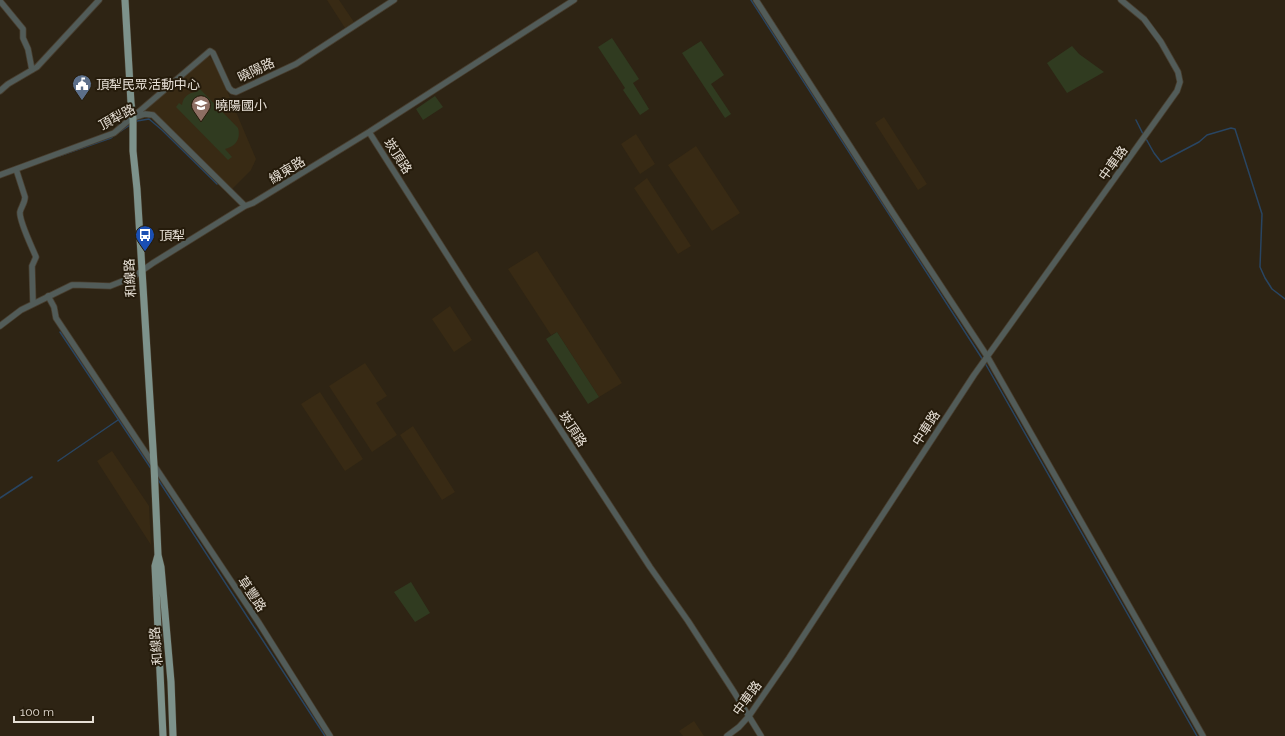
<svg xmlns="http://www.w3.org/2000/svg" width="1285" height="736" font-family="Raleway,'Noto Sans TC',sans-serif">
<rect width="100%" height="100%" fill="#2e2414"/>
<path fill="#382a14" d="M 327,0 L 339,0 L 354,22 L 345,28 Z
M 208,55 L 216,65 L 256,159 L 251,170 L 231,190 L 153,113 L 146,110 Z
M 884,117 L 927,184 L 918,190 L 875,123 Z
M 636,134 L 655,164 L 640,174 L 621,144 Z
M 696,146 L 740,213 L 712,231 L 668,165 Z
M 647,178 L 691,246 L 678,254 L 634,188 Z
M 537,251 L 622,383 L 599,397 L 557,332 L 551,335 L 508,269 Z
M 450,306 L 472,340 L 454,352 L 432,319 Z
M 365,363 L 387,396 L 376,403 L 397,435 L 372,452 L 329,386 Z
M 320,392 L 363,459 L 345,471 L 301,404 Z
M 413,426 L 455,492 L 442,500 L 400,435 Z
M 112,451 L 149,506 L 151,545 L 97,461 Z
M 694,721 L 704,736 L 683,736 L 679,731 Z"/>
<path fill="#303b20" d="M 612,38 L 639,79 L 633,83 L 649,109 L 640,115 L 623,90 L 625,88 L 598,47 Z
M 701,41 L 724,75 L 711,84 L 731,114 L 725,118 L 682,53 Z
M 1072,46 L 1079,54 L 1104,72 L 1067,93 L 1047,63 Z
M 197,86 L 238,128 C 241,138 236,147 225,149 L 232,157 L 228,160 L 176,107 L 179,103 L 182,105 C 183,97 188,93 196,92 L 194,89 Z
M 435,96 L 443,107 L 423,120 L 416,109 Z
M 557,332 L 599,397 L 588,404 L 546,339 Z
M 411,582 L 430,613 L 415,622 L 394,592 Z"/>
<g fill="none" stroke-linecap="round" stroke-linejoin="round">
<path stroke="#294562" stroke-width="1.5" d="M 751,0 L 983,360
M 1136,120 L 1143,134
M 135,122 L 137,121 L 149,119 L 162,130 L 217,184
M 118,133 L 130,125
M 1145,137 L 1154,153 L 1161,162 L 1199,142 L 1207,135 L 1231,128 L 1235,129 L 1262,214 L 1260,267 L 1265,278 L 1272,289 L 1285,299
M 59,156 L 111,138 L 115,135
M 60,332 L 152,470
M 985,363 L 1197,736
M 58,461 L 118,420
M 157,478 L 325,736
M 0,498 L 32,477"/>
<g stroke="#483e2f" stroke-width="7">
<path id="minor" d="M 756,0 L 893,213 L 987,356 L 1203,736
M 0,1 L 23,29 L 23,38 L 28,49 L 32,70
M 0,91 L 8,84 L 37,67 L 99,0
M 136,117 L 145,114 L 153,115 L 245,206
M 369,132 L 470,291 L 650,567 L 688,621 L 734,692 L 761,736
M 16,169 L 25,197 C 25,203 21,207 20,212 C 19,221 32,247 36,257 L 32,266 L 33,304
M 0,175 L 114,133 L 210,51 L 213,53 L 229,88 L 232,91 L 236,92 L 296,64 L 394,0
M 48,296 L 54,307 L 56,318 L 259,623 L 330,736
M 0,326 L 21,310 L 72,285 L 80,285 L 110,286 L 133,277 L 153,263 L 245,206 L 253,203 L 369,132 L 574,0
M 727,736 L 739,727 L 749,716 L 789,658 L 974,375 L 1177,91 L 1180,82 L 1178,72 L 1161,42 L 1144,19 L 1121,0"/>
</g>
<g stroke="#483e2f" stroke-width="8">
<path id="major" d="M 125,0 L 131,103 L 133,118 L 133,151 L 137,189 L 154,465 L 158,555 L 161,567 L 171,682 L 173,736
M 158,555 L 155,566 L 163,736"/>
</g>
<use href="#minor" stroke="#525c59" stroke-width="5.5"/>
<use href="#major" stroke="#7d928b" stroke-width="7"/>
</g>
<defs>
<g id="civic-pin" transform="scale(1)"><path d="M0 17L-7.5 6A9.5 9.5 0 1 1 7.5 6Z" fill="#5c6f8a" stroke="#251b0b"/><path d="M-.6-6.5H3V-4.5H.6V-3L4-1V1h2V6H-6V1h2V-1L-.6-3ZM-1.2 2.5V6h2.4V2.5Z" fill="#fff"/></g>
<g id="school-pin" transform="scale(1)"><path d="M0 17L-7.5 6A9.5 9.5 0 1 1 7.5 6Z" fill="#8d6e63" stroke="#251b0b"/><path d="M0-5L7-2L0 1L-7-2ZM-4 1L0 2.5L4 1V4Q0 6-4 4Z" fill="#fff"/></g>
<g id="bus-pin" transform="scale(1)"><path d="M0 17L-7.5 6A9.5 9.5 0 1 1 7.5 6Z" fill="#1a4fb4" stroke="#251b0b"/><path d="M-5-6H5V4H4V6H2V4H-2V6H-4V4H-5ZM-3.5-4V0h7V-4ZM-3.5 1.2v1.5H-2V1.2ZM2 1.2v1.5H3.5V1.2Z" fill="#fff"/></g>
</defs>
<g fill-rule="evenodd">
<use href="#civic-pin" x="82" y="84"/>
<use href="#school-pin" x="201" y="105"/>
<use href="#bus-pin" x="145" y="235"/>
</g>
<g text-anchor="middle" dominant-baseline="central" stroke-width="4" stroke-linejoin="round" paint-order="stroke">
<g font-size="13" fill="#e6dfd5" stroke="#251b0b">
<text transform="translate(256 70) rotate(-25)">曉陽路</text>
<text transform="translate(117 117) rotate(-28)">頂犁路</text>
<text transform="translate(398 156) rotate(57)">崁頂路</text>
<text transform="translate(1113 163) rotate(-54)">中車路</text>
<text transform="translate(287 170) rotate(-31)">線東路</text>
<text transform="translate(130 278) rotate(-93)">和線路</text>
<text transform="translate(926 428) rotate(-57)">中車路</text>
<text transform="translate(573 429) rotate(57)">崁頂路</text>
<text transform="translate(252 594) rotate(56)">草豐路</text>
<text transform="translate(156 646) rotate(-95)">和線路</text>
<text transform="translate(747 698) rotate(-54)">中車路</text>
</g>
<g font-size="13" fill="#e6dfd5" stroke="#251b0b" text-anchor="start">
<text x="96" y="84">頂犁民眾活動中心</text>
<text x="215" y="105">曉陽國小</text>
<text x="159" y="235">頂犁</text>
</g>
</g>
<path d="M14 716v6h79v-6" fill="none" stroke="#e6dfd5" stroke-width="2"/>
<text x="20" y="716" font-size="12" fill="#e6dfd5" stroke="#251b0b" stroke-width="3" paint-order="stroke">100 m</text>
</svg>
